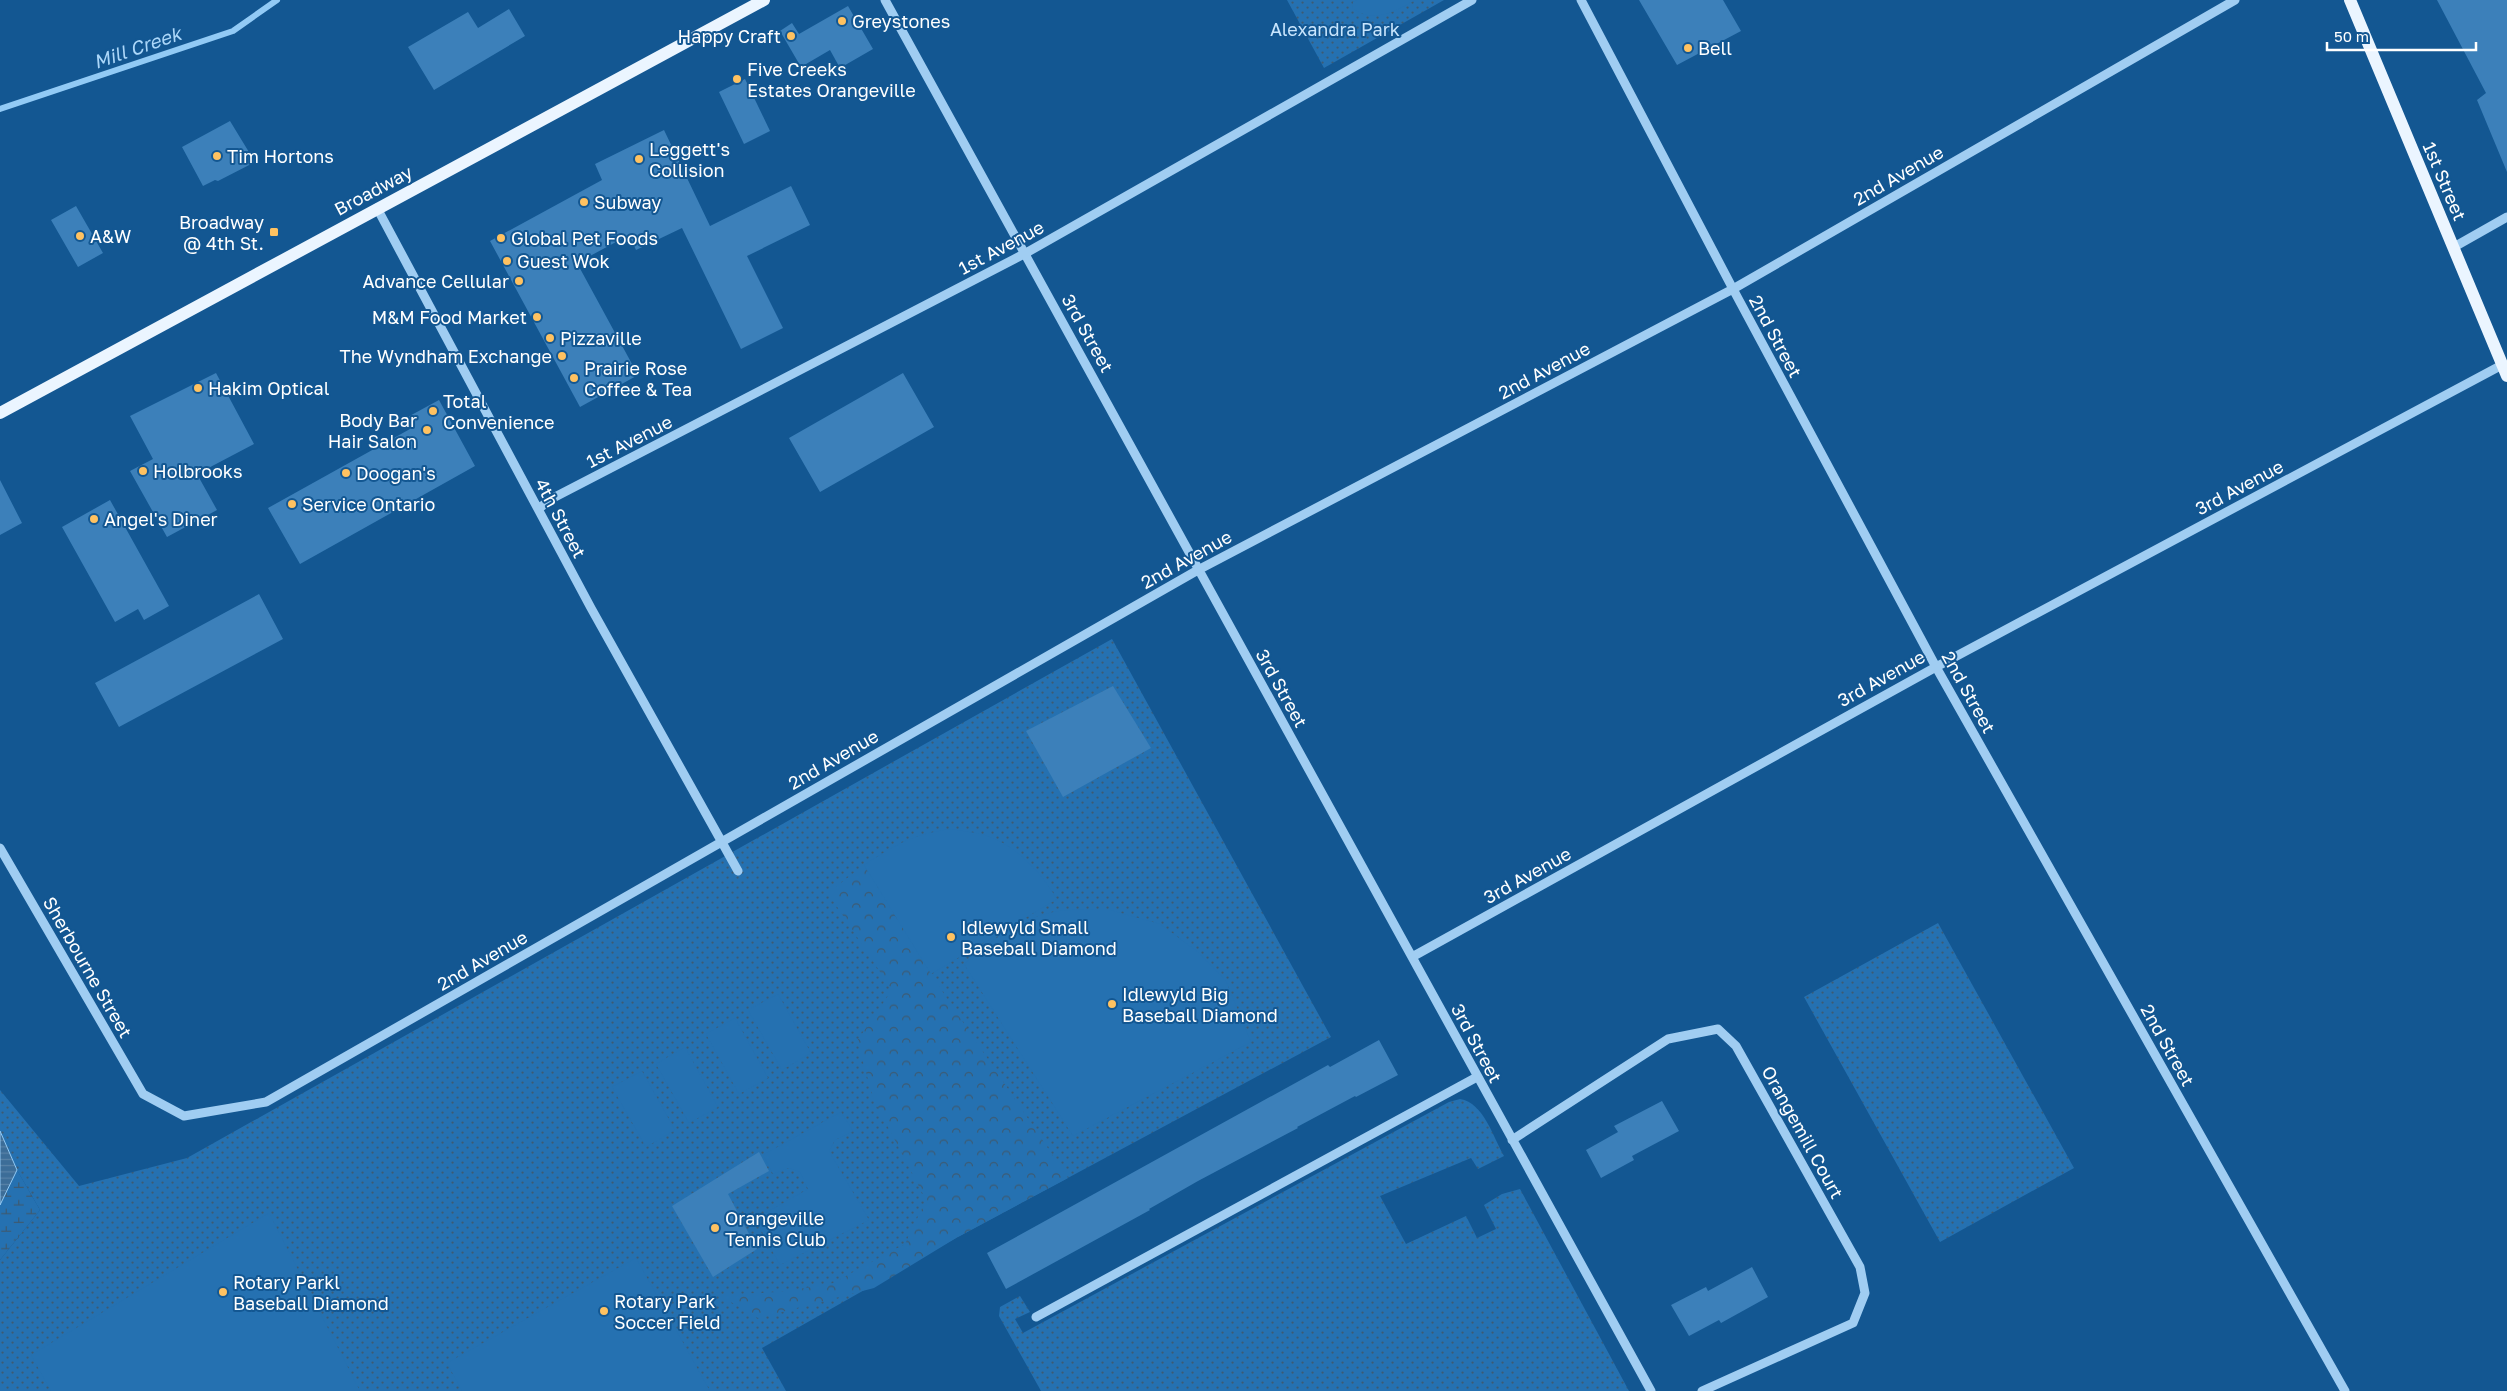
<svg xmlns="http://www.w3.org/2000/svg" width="2507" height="1391" font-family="'Golos Text',sans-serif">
<defs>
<pattern id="grass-dots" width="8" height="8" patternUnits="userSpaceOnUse" patternTransform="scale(1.25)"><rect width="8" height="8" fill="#2571b1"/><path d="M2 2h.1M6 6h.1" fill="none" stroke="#3c5b74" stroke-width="1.8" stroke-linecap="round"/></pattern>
<pattern id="forest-crowns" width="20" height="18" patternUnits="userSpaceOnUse" patternTransform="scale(1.25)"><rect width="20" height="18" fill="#2571b1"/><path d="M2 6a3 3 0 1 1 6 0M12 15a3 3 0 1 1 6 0" fill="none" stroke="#3c5b74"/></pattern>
<pattern id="wetland-marsh" width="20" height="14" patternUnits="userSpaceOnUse" patternTransform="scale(1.25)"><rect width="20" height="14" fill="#2571b1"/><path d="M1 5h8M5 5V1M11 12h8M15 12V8" fill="none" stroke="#3c5b74"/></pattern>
<pattern id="water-rules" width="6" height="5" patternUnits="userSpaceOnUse" patternTransform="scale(1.25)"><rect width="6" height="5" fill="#3c6d98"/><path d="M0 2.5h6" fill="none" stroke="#5983a7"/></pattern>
</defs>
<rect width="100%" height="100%" fill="#135792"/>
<path fill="url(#grass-dots)" d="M 1287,0 L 1444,0 L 1324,68 Z
M 1112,639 L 1331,1037 L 956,1238 L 762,1348 L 786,1391 L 0,1391 L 0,1260 L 40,1210 L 17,1170 L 0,1131 L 0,1090 L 79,1186 L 187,1158 Z
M 1938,923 L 2074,1168 L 1940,1242 L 1804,997 Z
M 1460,1099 C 1484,1103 1493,1137 1504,1156 L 1478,1169 L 1471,1158 L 1380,1196 L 1406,1244 L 1466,1216 L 1477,1238 L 1496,1229 L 1484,1205 L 1502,1194 L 1520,1189 L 1629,1391 L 1041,1391 L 999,1316 L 1000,1307 L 1020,1296 L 1030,1312 L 1015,1319 L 1023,1333 L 1449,1102 Z"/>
<path fill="url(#forest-crowns)" d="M 864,865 L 944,994 L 1068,1178 L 956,1238 L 874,1288 L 758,1318 L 719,1295 L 778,1292 L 831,1284 L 905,1244 L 926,1200 L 874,1100 L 857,1041 L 892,990 L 828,893 Z"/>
<path fill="url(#wetland-marsh)" d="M 17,1170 L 40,1210 L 0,1260 L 0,1205 Z"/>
<path fill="#2571b1" d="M 1357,0 L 1415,0 C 1394,12 1374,24 1352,8 L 1353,2 Z
M 950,829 C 961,831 974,832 985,835 C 1017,846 1040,871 1057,899 L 931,974 L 864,865 C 897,844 911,835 950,829 Z
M 1110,910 L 1160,924 L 1198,952 L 1226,981 L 1251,1042 L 1073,1136 L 964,964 C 991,941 1022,916 1059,911 C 1075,909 1093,910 1110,910 Z
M 778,994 L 811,1053 L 782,1070 L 748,1010 Z
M 735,1018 L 768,1078 L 739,1094 L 706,1034 Z
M 685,1047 L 718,1107 L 689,1123 L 656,1064 Z
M 642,1071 L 675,1130 L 646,1147 L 612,1087 Z
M 841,1112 L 853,1131 L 835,1140 L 829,1151 L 869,1220 L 780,1265 L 755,1219 L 808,1189 L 800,1172 L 789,1168 L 773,1174 L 763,1155 Z
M 269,1213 L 360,1391 L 51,1391 L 31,1355 Z
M 636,1258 L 710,1391 L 462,1391 L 447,1363 Z"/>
<path fill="url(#water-rules)" stroke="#92caf5" d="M 0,1131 L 17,1170 L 0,1205 Z"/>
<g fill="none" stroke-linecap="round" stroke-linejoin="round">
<path stroke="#92caf5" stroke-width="6" d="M 0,109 L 233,31 L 277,0"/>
</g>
<path fill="#3c80ba" d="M 1639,0 L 1723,0 L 1741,31 L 1677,65 Z
M 2437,0 L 2507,0 L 2507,172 L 2477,100 L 2486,93 Z
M 848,6 L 873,49 L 840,68 L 830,50 L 801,67 L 780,31 L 792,23 L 799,34 Z
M 509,9 L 525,36 L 434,90 L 408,47 L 468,12 L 478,28 Z
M 745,79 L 770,131 L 744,144 L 719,92 Z
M 230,121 L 255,162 L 218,181 L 215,180 L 203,186 L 182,147 Z
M 664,130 L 710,226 L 791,186 L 810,225 L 747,256 L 783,328 L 741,349 L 682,228 L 636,250 L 629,235 L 577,263 L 638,375 L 580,407 L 490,241 L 602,180 L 595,164 Z
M 76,206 L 103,253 L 78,267 L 51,220 Z
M 216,373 L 254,444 L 197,474 L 217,510 L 167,537 L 130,471 L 153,459 L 130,416 Z
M 903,373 L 934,427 L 820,492 L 789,438 Z
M 439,400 L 475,466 L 300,564 L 268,508 L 410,429 L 404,419 Z
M 0,480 L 22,523 L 0,535 Z
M 110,500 L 169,606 L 144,620 L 138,609 L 115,622 L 62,527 Z
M 259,594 L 283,639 L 119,727 L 95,683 Z
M 1113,686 L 1151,748 L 1063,797 L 1026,731 Z
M 1379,1040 L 1398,1075 L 1356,1097 L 1355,1096 L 1297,1127 L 1298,1128 L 1198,1181 L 1149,1209 L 1150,1210 L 1006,1289 L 987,1253 L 1328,1065 L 1330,1067 Z
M 1662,1101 L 1679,1131 L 1632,1156 L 1634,1160 L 1601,1178 L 1586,1150 L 1618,1132 L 1614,1126 Z
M 759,1152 L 769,1171 L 728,1194 L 757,1249 L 713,1277 L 672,1206 Z
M 1752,1267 L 1768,1297 L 1721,1323 L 1719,1320 L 1689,1336 L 1671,1305 L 1706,1287 L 1708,1291 Z"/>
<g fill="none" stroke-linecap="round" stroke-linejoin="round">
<path stroke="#a0cdf2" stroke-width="9" d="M 885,0 L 1651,1391
M 1581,0 L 1733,289 L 1936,667 L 2345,1391
M 377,208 L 591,608 L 738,871
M 2454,247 L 2507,217
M 538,509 L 553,498 L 1026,253 L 1472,0
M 0,848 L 143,1094 L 184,1116 L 266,1102 L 1198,570 L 1733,289 L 2235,0
M 1412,957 L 1936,667 L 2502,365
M 1512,1140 L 1668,1039 L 1718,1029 L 1736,1046 L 1860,1267 L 1865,1293 L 1853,1323 L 1702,1391
M 1036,1317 L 1477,1077"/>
<path stroke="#ebf5ff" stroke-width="12" d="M 2350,0 L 2507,376
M 0,413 L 764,0"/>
</g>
<g fill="#ffc261" stroke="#135792" stroke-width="2">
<circle cx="842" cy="21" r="5"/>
<circle cx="791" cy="36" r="5"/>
<circle cx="1688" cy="48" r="5"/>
<circle cx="737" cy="79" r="5"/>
<circle cx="217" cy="156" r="5"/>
<circle cx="639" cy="159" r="5"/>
<circle cx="584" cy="202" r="5"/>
<rect x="269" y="227" width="10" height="10" rx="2.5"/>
<circle cx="80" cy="236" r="5"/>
<circle cx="501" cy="238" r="5"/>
<circle cx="507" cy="261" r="5"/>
<circle cx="519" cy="281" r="5"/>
<circle cx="537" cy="317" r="5"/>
<circle cx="550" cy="338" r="5"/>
<circle cx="562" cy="356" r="5"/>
<circle cx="574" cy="378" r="5"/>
<circle cx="198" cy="388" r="5"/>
<circle cx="433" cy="411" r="5"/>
<circle cx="427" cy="430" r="5"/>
<circle cx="143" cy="471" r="5"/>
<circle cx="346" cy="473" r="5"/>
<circle cx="292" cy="504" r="5"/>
<circle cx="94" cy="519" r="5"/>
<circle cx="951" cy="937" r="5"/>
<circle cx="1112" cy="1004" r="5"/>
<circle cx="715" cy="1228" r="5"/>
<circle cx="223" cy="1292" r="5"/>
<circle cx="604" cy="1311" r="5"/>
</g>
<g text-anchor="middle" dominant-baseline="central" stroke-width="4" stroke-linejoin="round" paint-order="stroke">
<g font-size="18" fill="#fff" stroke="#135792" text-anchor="start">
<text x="852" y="21">Greystones</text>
<text x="781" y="36" text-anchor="end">Happy Craft</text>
<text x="1698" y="48">Bell</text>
<text x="747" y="69">Five Creeks<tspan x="747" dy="21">Estates Orangeville</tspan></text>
<text x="649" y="149">Leggett's<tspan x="649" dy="21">Collision</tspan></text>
<text x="227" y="156">Tim Hortons</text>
<text x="594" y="202">Subway</text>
<text x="264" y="222" text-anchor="end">Broadway<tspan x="264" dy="21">@ 4th St.</tspan></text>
<text x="90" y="236">A&amp;W</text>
<text x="511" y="238">Global Pet Foods</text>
<text x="517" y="261">Guest Wok</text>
<text x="509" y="281" text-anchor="end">Advance Cellular</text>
<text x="527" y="317" text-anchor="end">M&amp;M Food Market</text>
<text x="560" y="338">Pizzaville</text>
<text x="552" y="356" text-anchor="end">The Wyndham Exchange</text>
<text x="584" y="368">Prairie Rose<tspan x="584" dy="21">Coffee &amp; Tea</tspan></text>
<text x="208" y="388">Hakim Optical</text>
<text x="443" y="401">Total<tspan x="443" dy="21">Convenience</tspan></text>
<text x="417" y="420" text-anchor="end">Body Bar<tspan x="417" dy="21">Hair Salon</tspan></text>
<text x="153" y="471">Holbrooks</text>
<text x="356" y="473">Doogan's</text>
<text x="302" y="504">Service Ontario</text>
<text x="104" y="519">Angel's Diner</text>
<text x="961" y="927">Idlewyld Small<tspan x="961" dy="21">Baseball Diamond</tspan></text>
<text x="1122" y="994">Idlewyld Big<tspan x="1122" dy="21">Baseball Diamond</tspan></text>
<text x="725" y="1218">Orangeville<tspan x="725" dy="21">Tennis Club</tspan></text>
<text x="233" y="1282">Rotary Parkl<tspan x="233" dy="21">Baseball Diamond</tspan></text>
<text x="614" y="1301">Rotary Park<tspan x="614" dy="21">Soccer Field</tspan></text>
</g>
<g font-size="18" fill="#c8e5fd" stroke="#135792">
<text x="1335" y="29">Alexandra Park</text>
</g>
<g font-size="18" fill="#fff" stroke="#135792">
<text transform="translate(1898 175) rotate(-30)">2nd Avenue</text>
<text transform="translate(2445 181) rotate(67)">1st Street</text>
<text transform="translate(373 190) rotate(-28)">Broadway</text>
<text transform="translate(1001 247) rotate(-28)">1st Avenue</text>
<text transform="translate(1088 333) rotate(61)">3rd Street</text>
<text transform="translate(1776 336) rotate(62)">2nd Street</text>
<text transform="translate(1544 370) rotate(-28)">2nd Avenue</text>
<text transform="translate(629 441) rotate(-27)">1st Avenue</text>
<text transform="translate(2239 487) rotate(-28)">3rd Avenue</text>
<text transform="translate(561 518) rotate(62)">4th Street</text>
<text transform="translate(1186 559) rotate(-29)">2nd Avenue</text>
<text transform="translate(1881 678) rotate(-29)">3rd Avenue</text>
<text transform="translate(1282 688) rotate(61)">3rd Street</text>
<text transform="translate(1969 692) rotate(61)">2nd Street</text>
<text transform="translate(833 759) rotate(-30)">2nd Avenue</text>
<text transform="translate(1527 875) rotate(-29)">3rd Avenue</text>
<text transform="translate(482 960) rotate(-30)">2nd Avenue</text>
<text transform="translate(88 967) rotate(60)">Sherbourne Street</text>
<text transform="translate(1477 1043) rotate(62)">3rd Street</text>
<text transform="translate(2168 1045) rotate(61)">2nd Street</text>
<text transform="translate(1803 1132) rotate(61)">Orangemill Court</text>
</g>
<g font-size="19" font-style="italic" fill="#acd7f9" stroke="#135792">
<text transform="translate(137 47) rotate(-19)">Mill Creek</text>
</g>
</g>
<path d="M2327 42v8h149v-8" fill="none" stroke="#ffffff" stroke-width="2.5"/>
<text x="2334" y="42" font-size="15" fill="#ffffff" stroke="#135792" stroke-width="4" paint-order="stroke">50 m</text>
</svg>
